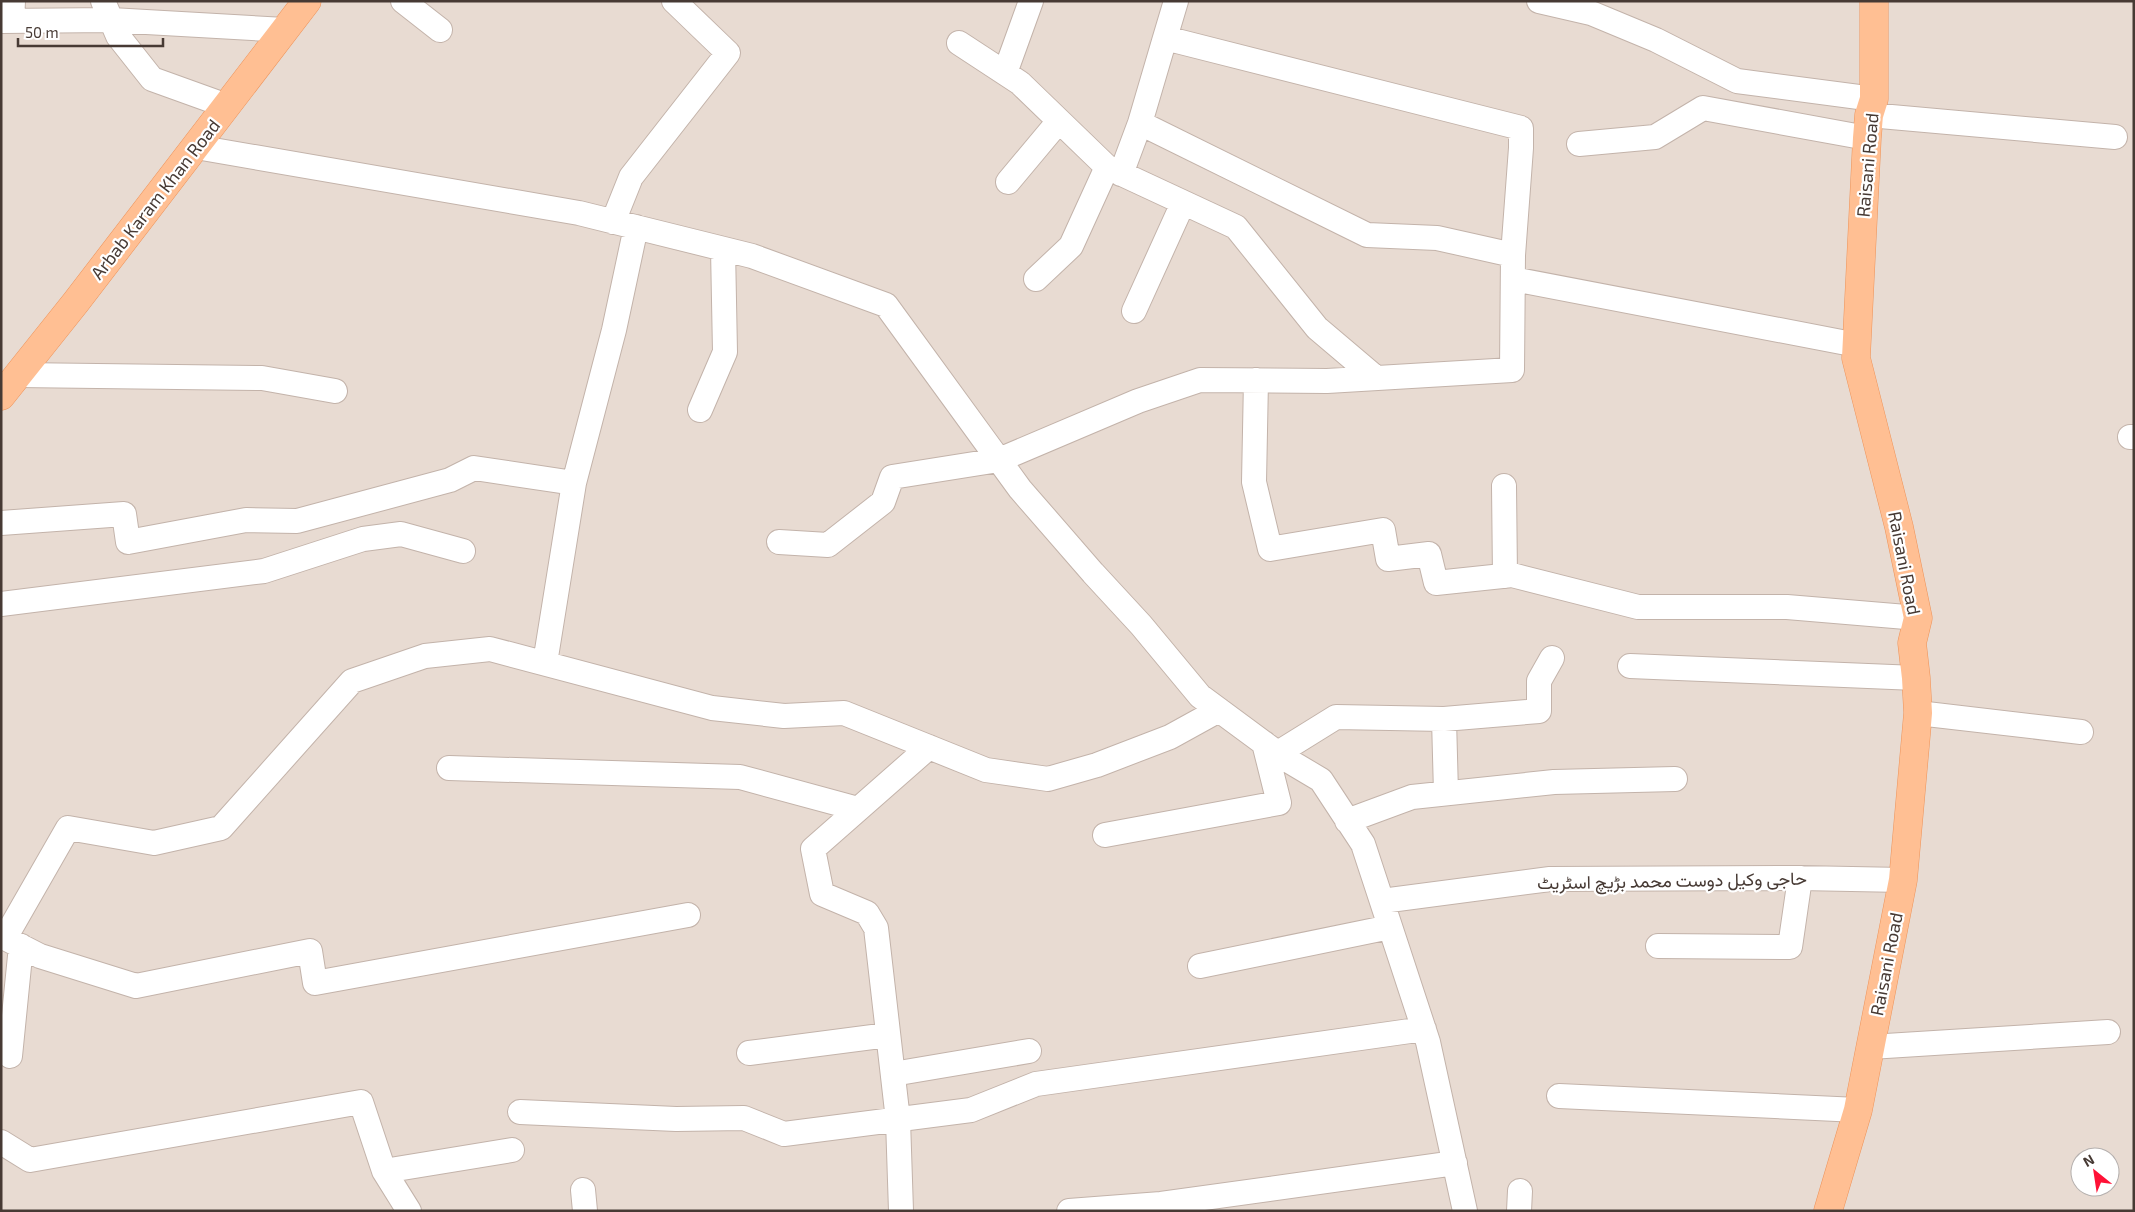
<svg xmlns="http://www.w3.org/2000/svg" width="2135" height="1212" font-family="'Exo 2',Vazirmatn,sans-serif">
<rect width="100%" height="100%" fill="#f4ebe5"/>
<path fill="#e8dbd2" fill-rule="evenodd" d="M 1,1 L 2134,1 L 2134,1211 L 1,1211 ZM 2080,1157 L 2110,1157 L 2110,1187 L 2080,1187 Z"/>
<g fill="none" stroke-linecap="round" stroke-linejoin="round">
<g stroke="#c3b3aa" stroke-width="26">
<path id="minor" d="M 103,1 L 118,36 L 152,79 L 227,106
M 403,1 L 440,30
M 1539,1 L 1591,13 L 1656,40 L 1737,81 L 1874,99
M 1,21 L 111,20 L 285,30
M 12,21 L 13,1
M 959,43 L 1020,83 L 1107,167 L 1236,227 L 1317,328 L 1376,378
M 1005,73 L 1031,1
M 1869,115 L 2115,137
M 1140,123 L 1367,235 L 1437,238 L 1513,255
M 1579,144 L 1655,137 L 1703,108 L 1867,138
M 196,147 L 579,213 L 752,256 L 886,305 L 1020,489 L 1093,573 L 1141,625 L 1200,696 L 1284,758 L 1321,780 L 1363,844 L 1428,1042 L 1465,1211
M 1121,174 L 1140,123 L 1165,38
M 1008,182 L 1059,121
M 613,222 L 631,177 L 728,53 L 674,1
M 1036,279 L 1071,246 L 1107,167
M 1513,279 L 1857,345
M 1134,311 L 1183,203
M 18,375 L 262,378 L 335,391
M 1256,380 L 1254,482 L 1270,549 L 1383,530 L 1388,559 L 1429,554 L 1436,583 L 1512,575 L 1638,607 L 1787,607 L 1918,618
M 700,410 L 725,352 L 723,249
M 2130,437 L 2134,437
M 1504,486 L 1505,576
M 1,523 L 124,514 L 128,542 L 246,520 L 297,521 L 450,480 L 474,468 L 574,483
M 779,542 L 828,545 L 883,502 L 892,477 L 999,460 L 1138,401 L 1200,380 L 1327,381 L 1512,370 L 1513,255 L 1521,148 L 1521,128 L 1165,38 L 1176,1
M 1,604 L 264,571 L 363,539 L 401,534 L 463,551
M 545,663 L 574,483 L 614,330 L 636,227
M 1630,666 L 1916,678
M 1918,713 L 2081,732
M 1444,719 L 1446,793
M 1278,753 L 1336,717 L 1444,719 L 1539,711 L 1539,681 L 1552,658
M 449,768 L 740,777 L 858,809
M 1347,821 L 1412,797 L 1554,782 L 1675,779
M 1105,835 L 1279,803 L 1264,743
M 1382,901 L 1550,879 L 1800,878 L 1903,880
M 1,936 L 40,956 L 136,986 L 310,951 L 315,983 L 688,915
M 5,938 L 68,828 L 154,843 L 221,828 L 352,681 L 425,656 L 490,649 L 712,708 L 784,716 L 844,713 L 986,770 L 1048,779 L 1097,765 L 1170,737 L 1219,710
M 1658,946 L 1790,947 L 1800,878
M 1200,966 L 1390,927
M 1870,1047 L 2108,1032
M 749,1053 L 888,1035
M 10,1056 L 21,946
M 893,1074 L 1029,1051
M 1559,1096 L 1858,1110
M 520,1112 L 676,1119 L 744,1118 L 784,1134 L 971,1110 L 1036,1084 L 1424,1029
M 1,1142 L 30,1160 L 361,1102 L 384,1171 L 409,1211
M 384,1171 L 512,1150
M 583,1190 L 585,1211
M 901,1211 L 898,1120 L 876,928 L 867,913 L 822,894 L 813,849 L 929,747
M 1069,1211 L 1161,1204 L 1455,1163
M 1519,1211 L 1520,1191"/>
</g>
<g stroke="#ed935a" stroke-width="29">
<path id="major" d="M 1,396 L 76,302 L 307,1
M 1828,1211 L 1858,1110 L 1903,880 L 1918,713 L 1916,678 L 1912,643 L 1918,618 L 1899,527 L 1856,358 L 1867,138 L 1869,115 L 1874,99 L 1874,1"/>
</g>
<use href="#minor" stroke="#fff" stroke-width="24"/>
<use href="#major" stroke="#ffbf93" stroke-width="28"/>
</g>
<g text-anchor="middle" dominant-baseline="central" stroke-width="4.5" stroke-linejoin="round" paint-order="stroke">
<g font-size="18" fill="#473a34" stroke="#fff">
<text transform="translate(1867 165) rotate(-85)">Raisani Road</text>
<text transform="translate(155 199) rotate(-52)">Arbab Karam Khan Road</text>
<text transform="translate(1905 563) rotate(79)">Raisani Road</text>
<text transform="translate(1672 880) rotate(-1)">حاجی وکیل دوست محمد بڑیچ اسٹریٹ</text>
<text transform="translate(1886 964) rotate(-79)">Raisani Road</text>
</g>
</g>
<rect width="2135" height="1212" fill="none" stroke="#473a34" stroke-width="5"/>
<g transform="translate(2095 1172) rotate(330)"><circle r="24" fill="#ffffff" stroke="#b5b0ae"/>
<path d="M0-4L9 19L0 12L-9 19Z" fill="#ff1136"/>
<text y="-8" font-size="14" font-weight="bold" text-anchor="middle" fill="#473a34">N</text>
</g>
<path d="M18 38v8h145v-8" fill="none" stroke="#473a34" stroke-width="2.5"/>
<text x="25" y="38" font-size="15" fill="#473a34" stroke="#ffffff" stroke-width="4" paint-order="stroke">50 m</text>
</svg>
